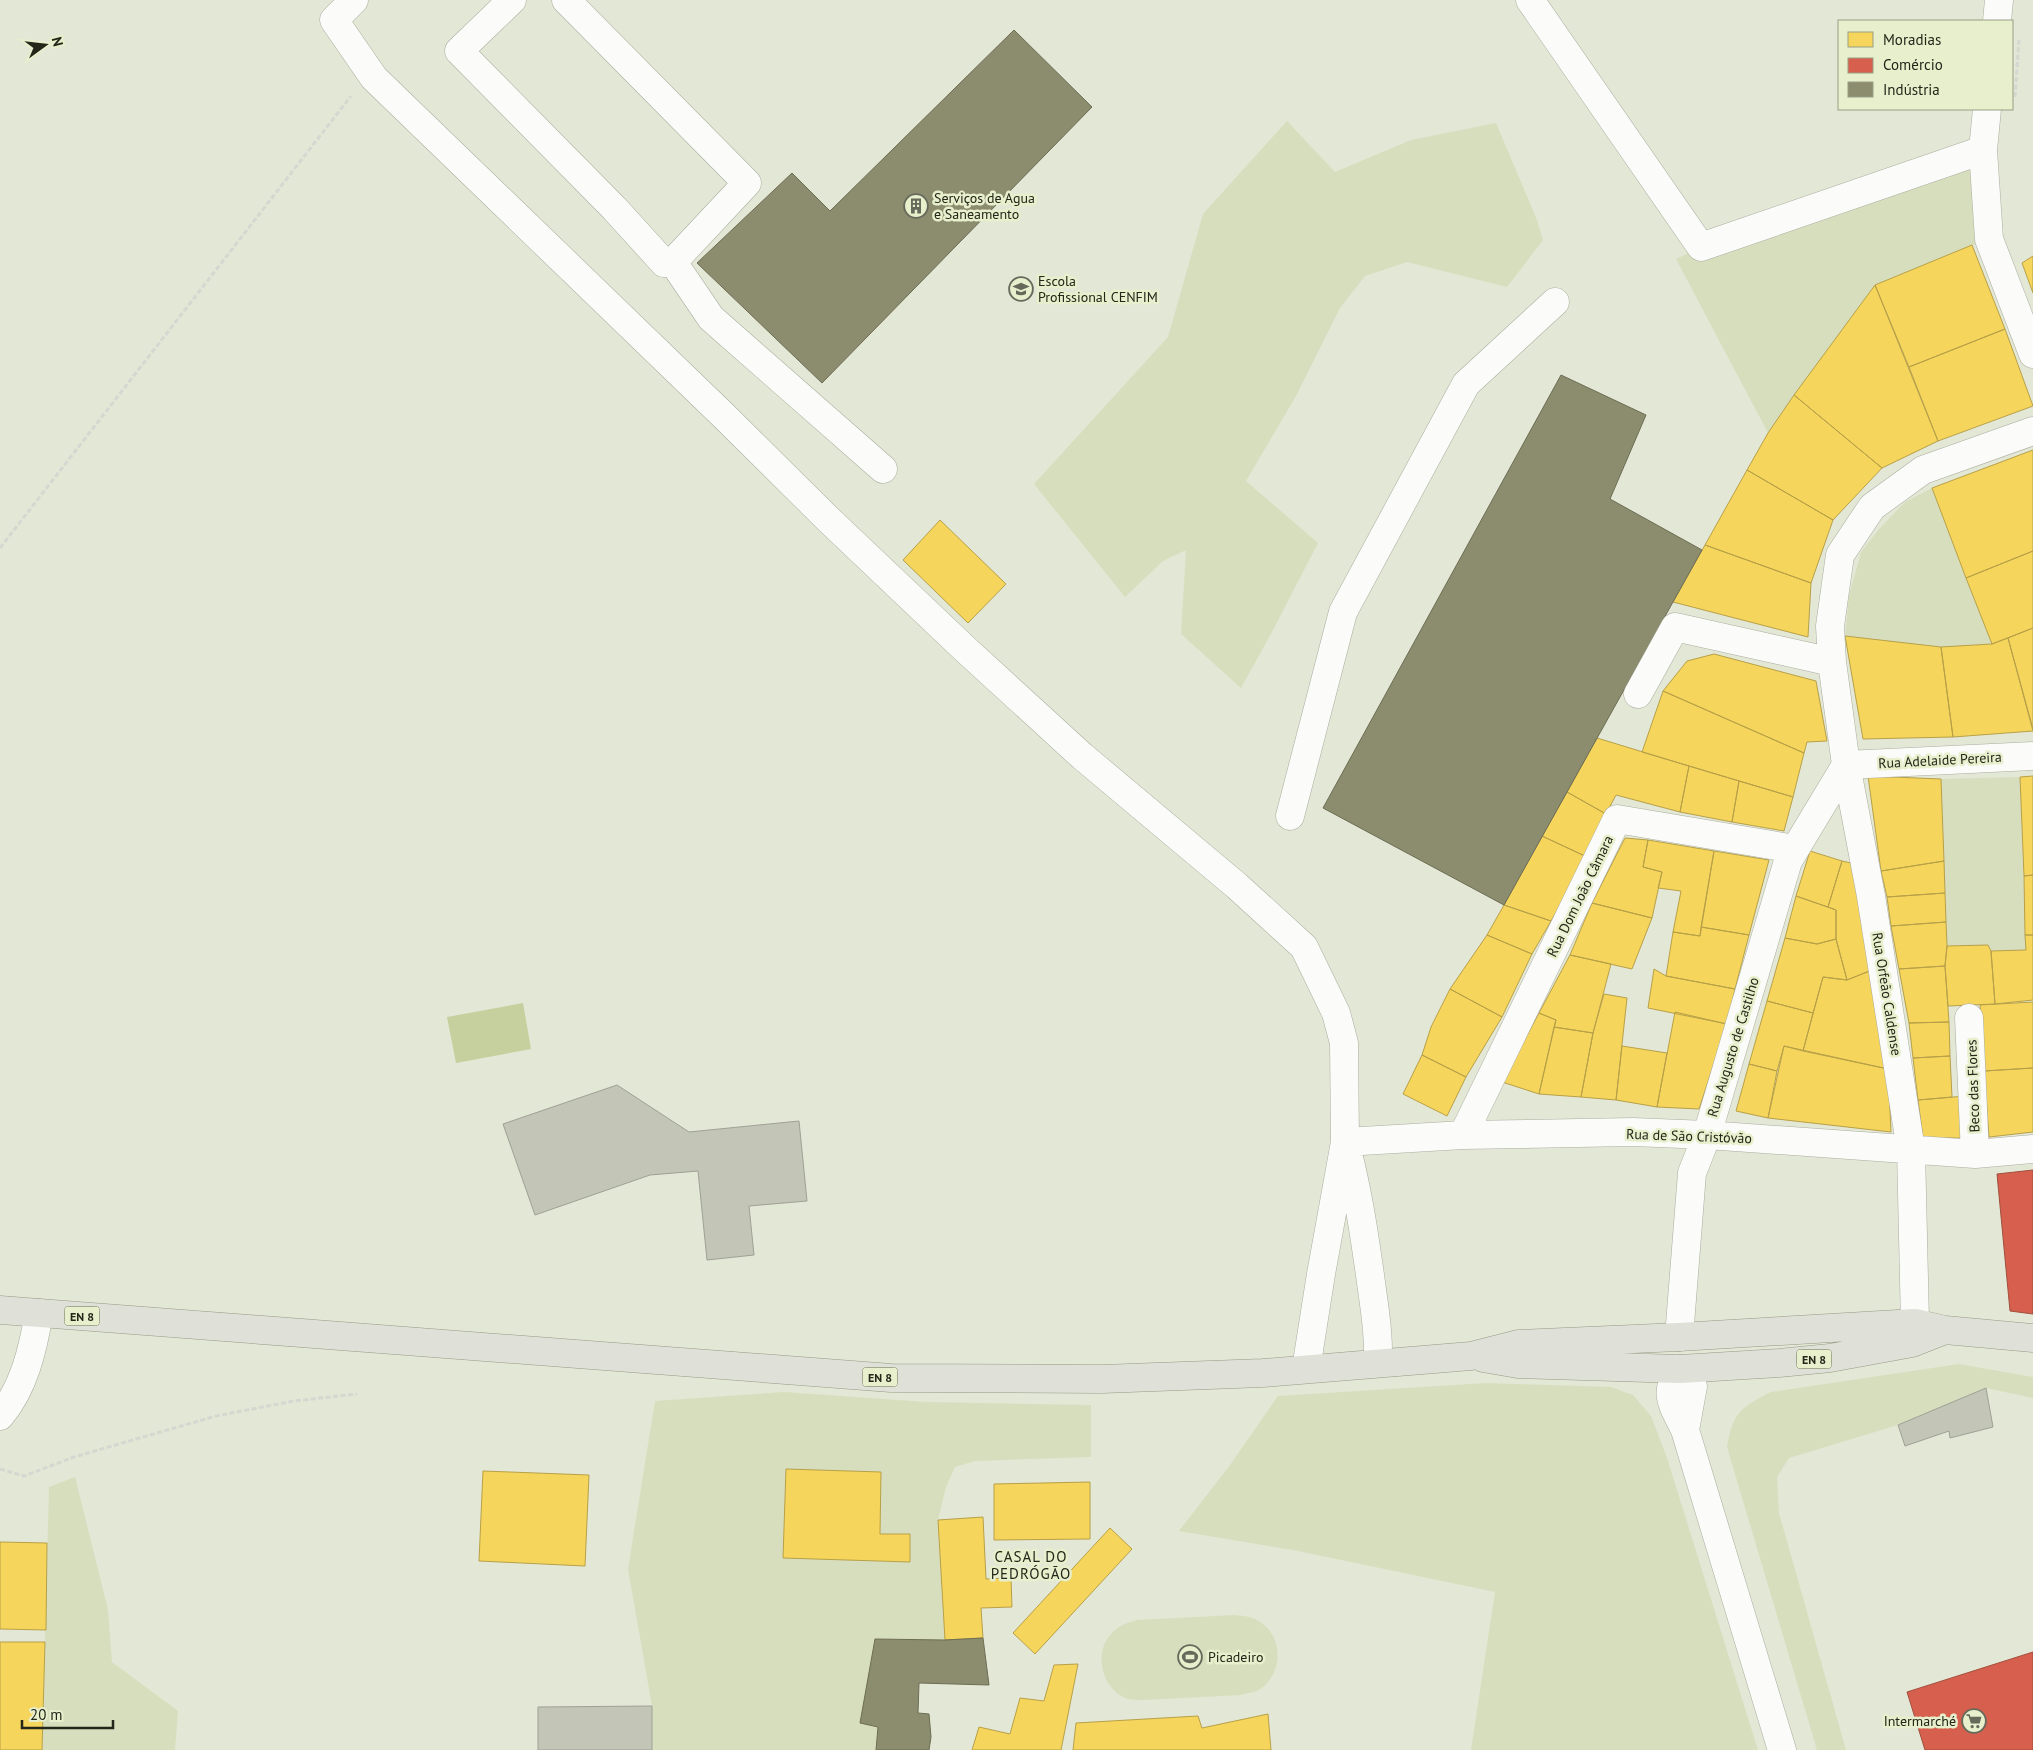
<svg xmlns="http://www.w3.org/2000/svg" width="2033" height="1750" font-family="'PT Sans',sans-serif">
<rect width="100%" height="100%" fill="#e3e7d5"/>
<path fill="#d7debe" d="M 1287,121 L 1335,172 L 1411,140 L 1496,123 L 1537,220 L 1543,240 L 1507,287 L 1407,262 L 1365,276 L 1340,308 L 1296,396 L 1246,481 L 1318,543 L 1272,632 L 1241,688 L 1181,634 L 1186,550 L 1163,561 L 1125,597 L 1034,484 L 1168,337 L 1203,214 Z
M 1983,150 L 1989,239 L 1875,285 L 1794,395 L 1768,433 L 1676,259 L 1701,247 Z
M 1932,488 L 1992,644 L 1941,647 L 1845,636 L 1849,596 L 1861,552 L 1880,528 L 1905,502 Z
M 2020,777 L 2026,950 L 1991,951 L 1987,945 L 1947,946 L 1941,779 Z
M 1959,1364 L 2033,1377 L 2033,1398 L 1986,1388 L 1898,1425 L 1789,1458 L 1777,1477 L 1779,1513 L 1846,1750 L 1817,1750 L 1727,1447 C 1733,1412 1740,1408 1771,1392 Z
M 1486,1383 L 1611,1387 L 1633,1395 L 1651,1416 L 1667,1458 L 1758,1750 L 1471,1750 L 1495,1592 L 1293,1550 L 1179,1531 L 1230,1465 L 1278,1396 Z
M 784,1392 L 926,1402 L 1091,1405 L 1091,1457 L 975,1461 L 955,1467 L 946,1487 L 938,1520 L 945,1640 L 875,1639 L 861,1722 L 878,1727 L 876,1750 L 652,1750 L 652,1706 L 628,1569 L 655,1401 Z
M 75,1477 L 108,1610 L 112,1662 L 178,1711 L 175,1750 L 42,1750 L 49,1487 Z
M 1235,1615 C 1246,1616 1256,1617 1264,1625 C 1285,1642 1281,1678 1257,1691 C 1252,1693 1246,1693 1241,1695 L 1144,1700 C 1139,1700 1133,1700 1128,1699 C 1103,1691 1093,1655 1110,1635 C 1117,1626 1127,1623 1137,1620 Z"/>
<path fill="#c6cf9e" d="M 523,1003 L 531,1049 L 456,1063 L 447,1017 Z"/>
<path fill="#f6d55c" stroke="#b7a048" d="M 1972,245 L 2005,329 L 1909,367 L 1875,285 Z
M 2033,256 L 2033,293 L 2022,263 Z
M 1875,285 L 1938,441 L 1882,468 L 1794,395 Z
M 2005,329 L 2033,406 L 1938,441 L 1909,367 Z
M 1794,395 L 1882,468 L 1833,520 L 1747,470 L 1768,433 Z
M 2033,450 L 2033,551 L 1966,578 L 1932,488 Z
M 1747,470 L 1833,520 L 1811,583 L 1705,545 Z
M 940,520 L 1006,584 L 968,623 L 903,560 Z
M 1705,545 L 1811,583 L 1808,637 L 1673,602 Z
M 2033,551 L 2033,628 L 1992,644 L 1966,578 Z
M 2033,628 L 2033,729 L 2008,638 Z
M 1845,636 L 1941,647 L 1953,737 L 1863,739 Z
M 2008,638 L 2033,731 L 1953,737 L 1941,647 L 1992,644 Z
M 1714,654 L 1816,681 L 1827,741 L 1807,742 L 1804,753 L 1663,691 L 1687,661 Z
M 1663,691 L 1804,753 L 1793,797 L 1642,752 Z
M 1597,738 L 1689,766 L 1680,812 L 1616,795 L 1606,814 L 1567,792 Z
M 1689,766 L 1739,781 L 1732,822 L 1680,812 Z
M 1868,776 L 1941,779 L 1944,861 L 1881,871 Z
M 2033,776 L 2033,875 L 2024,876 L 2020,777 Z
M 1739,781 L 1793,797 L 1784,831 L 1732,822 Z
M 1567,792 L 1606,814 L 1587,857 L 1542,836 Z
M 1542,836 L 1587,857 L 1551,921 L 1504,905 Z
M 1625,838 L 1648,840 L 1643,867 L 1662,872 L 1652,918 L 1592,903 Z
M 1648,840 L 1714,851 L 1700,936 L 1673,932 L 1681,891 L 1658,888 L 1662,872 L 1643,867 Z
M 1714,851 L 1769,860 L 1749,935 L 1701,927 Z
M 1810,851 L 1842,861 L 1828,907 L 1796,896 Z
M 1842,861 L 1855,864 L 1872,970 L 1847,980 L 1836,939 L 1836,910 L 1828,907 Z
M 1944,861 L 1945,893 L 1887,897 L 1881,871 Z
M 2033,875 L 2033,935 L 2025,935 L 2024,876 Z
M 1945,893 L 1946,922 L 1891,926 L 1887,897 Z
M 1796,896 L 1836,910 L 1836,939 L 1817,944 L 1785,938 Z
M 1592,903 L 1652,918 L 1632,969 L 1570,955 Z
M 1504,905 L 1551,921 L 1532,954 L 1487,935 Z
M 1946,922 L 1947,946 L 1945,966 L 1899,969 L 1891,926 Z
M 1701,927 L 1749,935 L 1735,989 L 1666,976 L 1673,932 L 1700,936 Z
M 1487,935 L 1532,954 L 1502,1017 L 1450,989 Z
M 2025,935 L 2033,935 L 2033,1000 L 1995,1004 L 1991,951 L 2026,950 Z
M 1785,938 L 1817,944 L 1836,939 L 1847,980 L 1823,977 L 1813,1013 L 1767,1001 Z
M 1988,945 L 1991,951 L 1995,1004 L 1948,1006 L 1945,966 L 1947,946 Z
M 1570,955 L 1611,964 L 1593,1033 L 1554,1027 L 1556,1020 L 1539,1013 Z
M 1945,966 L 1949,1022 L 1909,1023 L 1899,969 Z
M 1654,969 L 1666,976 L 1735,989 L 1727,1024 L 1648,1008 Z
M 1872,970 L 1888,1069 L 1803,1051 L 1823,977 L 1847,980 Z
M 1450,989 L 1502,1017 L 1466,1077 L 1422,1055 L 1431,1027 Z
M 1604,994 L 1627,998 L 1616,1100 L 1581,1097 L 1593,1033 Z
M 1767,1001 L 1813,1013 L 1803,1051 L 1784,1046 L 1777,1071 L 1749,1064 Z
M 2033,1002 L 2033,1068 L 1984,1071 L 1980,1005 Z
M 1675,1012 L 1727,1024 L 1699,1109 L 1657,1107 Z
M 1539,1013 L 1556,1020 L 1539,1094 L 1502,1082 Z
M 1949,1022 L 1950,1056 L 1913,1058 L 1909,1023 Z
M 1554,1027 L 1593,1033 L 1581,1097 L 1539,1094 Z
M 1622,1046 L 1667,1053 L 1657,1107 L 1616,1100 Z
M 1784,1046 L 1888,1069 L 1891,1132 L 1768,1118 Z
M 1422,1055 L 1466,1077 L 1447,1116 L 1403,1094 Z
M 1950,1056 L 1952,1097 L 1918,1100 L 1913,1058 Z
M 1749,1064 L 1777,1071 L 1768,1118 L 1736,1111 Z
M 2033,1068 L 2033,1132 L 1989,1137 L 1984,1071 Z
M 1966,1096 L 1966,1138 L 1923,1138 L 1918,1100 Z
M 786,1469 L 881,1472 L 880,1534 L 910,1534 L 910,1562 L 783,1558 Z
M 483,1471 L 589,1475 L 585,1566 L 479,1561 Z
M 1090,1482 L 1090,1539 L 994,1540 L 994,1484 Z
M 983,1517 L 986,1579 L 1011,1578 L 1012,1607 L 981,1608 L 983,1638 L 945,1640 L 938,1520 Z
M 1110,1528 L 1132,1549 L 1035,1654 L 1013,1633 Z
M 0,1542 L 47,1543 L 46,1630 L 0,1629 Z
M 0,1642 L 45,1642 L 42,1750 L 0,1750 Z
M 1078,1664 L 1061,1750 L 972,1750 L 979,1727 L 1010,1734 L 1020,1698 L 1044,1701 L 1054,1665 Z
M 1268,1714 L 1271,1750 L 1073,1750 L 1076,1723 L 1198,1716 L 1202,1728 Z"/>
<path fill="#d6604d" stroke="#a14f3d" d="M 2033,1170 L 2033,1314 L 2010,1311 L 1997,1174 Z
M 2033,1652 L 2033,1750 L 1925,1750 L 1907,1692 Z"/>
<path fill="#8c8c6e" stroke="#6d6d54" d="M 1014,30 L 1092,107 L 822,383 L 697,263 L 792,173 L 830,211 Z
M 1561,375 L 1646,415 L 1610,499 L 1702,550 L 1504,905 L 1323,808 Z
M 983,1638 L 989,1685 L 919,1683 L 918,1713 L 929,1714 L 931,1737 L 929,1750 L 876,1750 L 878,1727 L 860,1723 L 875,1639 L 945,1640 Z"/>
<path fill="#c3c5b7" stroke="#9ea193" d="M 617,1085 L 689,1132 L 799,1121 L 807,1201 L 749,1206 L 754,1255 L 707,1260 L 698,1171 L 650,1175 L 535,1215 L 503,1124 Z
M 1986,1388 L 1993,1427 L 1950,1438 L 1949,1431 L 1905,1446 L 1898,1425 Z
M 652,1706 L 652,1750 L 538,1750 L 538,1707 Z"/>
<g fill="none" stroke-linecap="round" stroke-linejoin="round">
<g stroke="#aaad9f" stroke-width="29">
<path id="minor" d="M 354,0 L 334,20 L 374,78 L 725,417 L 829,520 L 965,649 L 1082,756 L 1237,886 L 1304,947 L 1336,1013 L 1344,1043 L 1345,1142 L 1321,1274 L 1306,1369
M 512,0 L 459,51 L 614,208 L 664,263
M 566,0 L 747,183 L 673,262 L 711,318 L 883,469
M 1530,0 L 1701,247 L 1983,150
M 1997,21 L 1999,0
M 1987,109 L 1983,150 L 1989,239 L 2033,354
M 1638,694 L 1675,627 L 1832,662
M 1846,765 L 2033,756
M 1290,816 L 1343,612 L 1466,384 L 1555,302
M 1969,1018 L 1975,1154
M 1463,1135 L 1617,819 L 1795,849
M 1345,1142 L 1463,1135 L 1633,1132 L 1707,1135 L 1975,1154 L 2033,1149
M 1347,1150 C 1358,1192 1364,1233 1370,1275 C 1374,1305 1379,1333 1378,1363
M 1915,1323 L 1911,1150 L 1871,896 L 1846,765 L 1832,662 L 1830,626 L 1840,555 L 1872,507 L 1923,470 L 2033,431
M 1679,1337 L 1692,1173 L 1707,1135 L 1788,861 L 1846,765
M 0,1416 C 24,1388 33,1349 39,1313
M 1685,1430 L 1693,1386 L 1680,1369 C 1662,1395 1673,1404 1685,1430 L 1782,1750"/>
</g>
<g stroke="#979a86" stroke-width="29">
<path id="major" d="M 0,1310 L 891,1378 L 1102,1379 L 1263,1373 L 1471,1356 L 1518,1344 L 1679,1337 L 1915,1323 L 1945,1330 L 2033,1338
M 1483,1358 L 1518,1364 L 1680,1369 L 1779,1363 L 1830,1358 L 1912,1343 L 1945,1330"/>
</g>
<path stroke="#d5d7d1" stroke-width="3" stroke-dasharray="5 2.5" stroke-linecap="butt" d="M 2015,97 L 2019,40
M 0,548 L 351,96
M 0,1469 L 24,1476 L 74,1457 L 216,1416 L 294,1401 L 357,1394"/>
<use href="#minor" stroke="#fbfbf9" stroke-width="28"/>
<use href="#major" stroke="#dfe0d7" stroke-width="28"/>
</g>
<defs>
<g id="building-ring" transform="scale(1.25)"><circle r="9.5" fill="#e7efcd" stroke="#676a5b" stroke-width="1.5"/><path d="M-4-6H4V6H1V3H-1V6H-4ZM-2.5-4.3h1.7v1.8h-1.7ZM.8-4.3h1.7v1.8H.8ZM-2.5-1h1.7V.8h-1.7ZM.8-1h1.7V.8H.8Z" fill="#676a5b"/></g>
<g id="university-ring" transform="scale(1.25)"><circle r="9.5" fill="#e7efcd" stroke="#676a5b" stroke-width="1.5"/><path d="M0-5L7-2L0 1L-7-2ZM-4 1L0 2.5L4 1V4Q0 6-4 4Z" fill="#676a5b"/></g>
<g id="stadium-ring" transform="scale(1.25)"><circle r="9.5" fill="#e7efcd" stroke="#676a5b" stroke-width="1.5"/><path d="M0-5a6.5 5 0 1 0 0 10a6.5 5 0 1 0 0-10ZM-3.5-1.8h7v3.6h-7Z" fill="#676a5b"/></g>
<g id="supermarket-ring" transform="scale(1.25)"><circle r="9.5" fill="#e7efcd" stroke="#676a5b" stroke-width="1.5"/><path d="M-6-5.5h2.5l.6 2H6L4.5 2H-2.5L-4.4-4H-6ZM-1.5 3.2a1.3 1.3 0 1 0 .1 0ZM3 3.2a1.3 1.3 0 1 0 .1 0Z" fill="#676a5b"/></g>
</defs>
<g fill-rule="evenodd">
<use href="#building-ring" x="916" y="206"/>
<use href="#university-ring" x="1021" y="289"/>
<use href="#stadium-ring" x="1190" y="1657"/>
<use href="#supermarket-ring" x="1974" y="1721"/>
</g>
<g text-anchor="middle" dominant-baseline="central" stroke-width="5" stroke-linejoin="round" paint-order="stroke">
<g fill="#e7efcd" stroke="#5e624f" stroke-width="1">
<rect x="64.5" y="1306.5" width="35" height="19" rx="4"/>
<rect x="1796.5" y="1349.5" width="35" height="19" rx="4"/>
<rect x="862.5" y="1367.5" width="35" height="19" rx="4"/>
</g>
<g font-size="12" font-weight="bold" fill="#242619">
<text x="82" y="1316">EN 8</text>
<text x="1814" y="1359">EN 8</text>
<text x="880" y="1377">EN 8</text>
</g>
<g font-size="14" fill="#242619" stroke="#e7efcd" text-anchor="start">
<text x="934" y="198">Serviços de Agua<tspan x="934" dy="16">e Saneamento</tspan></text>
<text x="1038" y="281">Escola<tspan x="1038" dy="16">Profissional CENFIM</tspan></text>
<text x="1208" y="1657">Picadeiro</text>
<text x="1956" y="1721" text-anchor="end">Intermarché</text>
</g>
<g font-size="14" fill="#242619" stroke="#e7efcd">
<text transform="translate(1940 760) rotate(-3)">Rua Adelaide Pereira</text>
<text transform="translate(1580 896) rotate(-64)">Rua Dom João Câmara</text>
<text transform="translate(1887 994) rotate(81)">Rua Orfeão Caldense</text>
<text transform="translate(1733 1047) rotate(-73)">Rua Augusto de Castilho</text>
<text transform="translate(1973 1086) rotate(-92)">Beco das Flores</text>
<text transform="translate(1689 1136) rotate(2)">Rua de São Cristóvão</text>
</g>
<g font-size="15" letter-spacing="1" fill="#242619" stroke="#e7efcd">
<text x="1031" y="1556">CASAL DO<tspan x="1031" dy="17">PEDRÓGÃO</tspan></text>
</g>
</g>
<rect x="1838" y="20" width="175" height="90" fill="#e7efcd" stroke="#999f85"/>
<rect x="1848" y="32" width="25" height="15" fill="#f6d55c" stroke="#999f85"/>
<text x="1883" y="45" font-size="15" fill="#242619">Moradias</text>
<rect x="1848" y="58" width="25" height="15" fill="#d6604d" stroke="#999f85"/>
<text x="1883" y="70" font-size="15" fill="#242619">Comércio</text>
<rect x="1848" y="82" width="25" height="15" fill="#8c8c6e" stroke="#999f85"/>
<text x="1883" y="95" font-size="15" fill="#242619">Indústria</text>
<g transform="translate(45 45) rotate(75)" stroke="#e7efcd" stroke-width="4" paint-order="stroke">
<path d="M0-4L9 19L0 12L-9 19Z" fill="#242619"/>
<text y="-8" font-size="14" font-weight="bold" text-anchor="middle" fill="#242619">N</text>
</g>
<path d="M22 1720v8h91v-8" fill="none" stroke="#242619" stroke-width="2.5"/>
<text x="30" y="1720" font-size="15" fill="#242619" stroke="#e7efcd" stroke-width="4" paint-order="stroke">20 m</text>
</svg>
